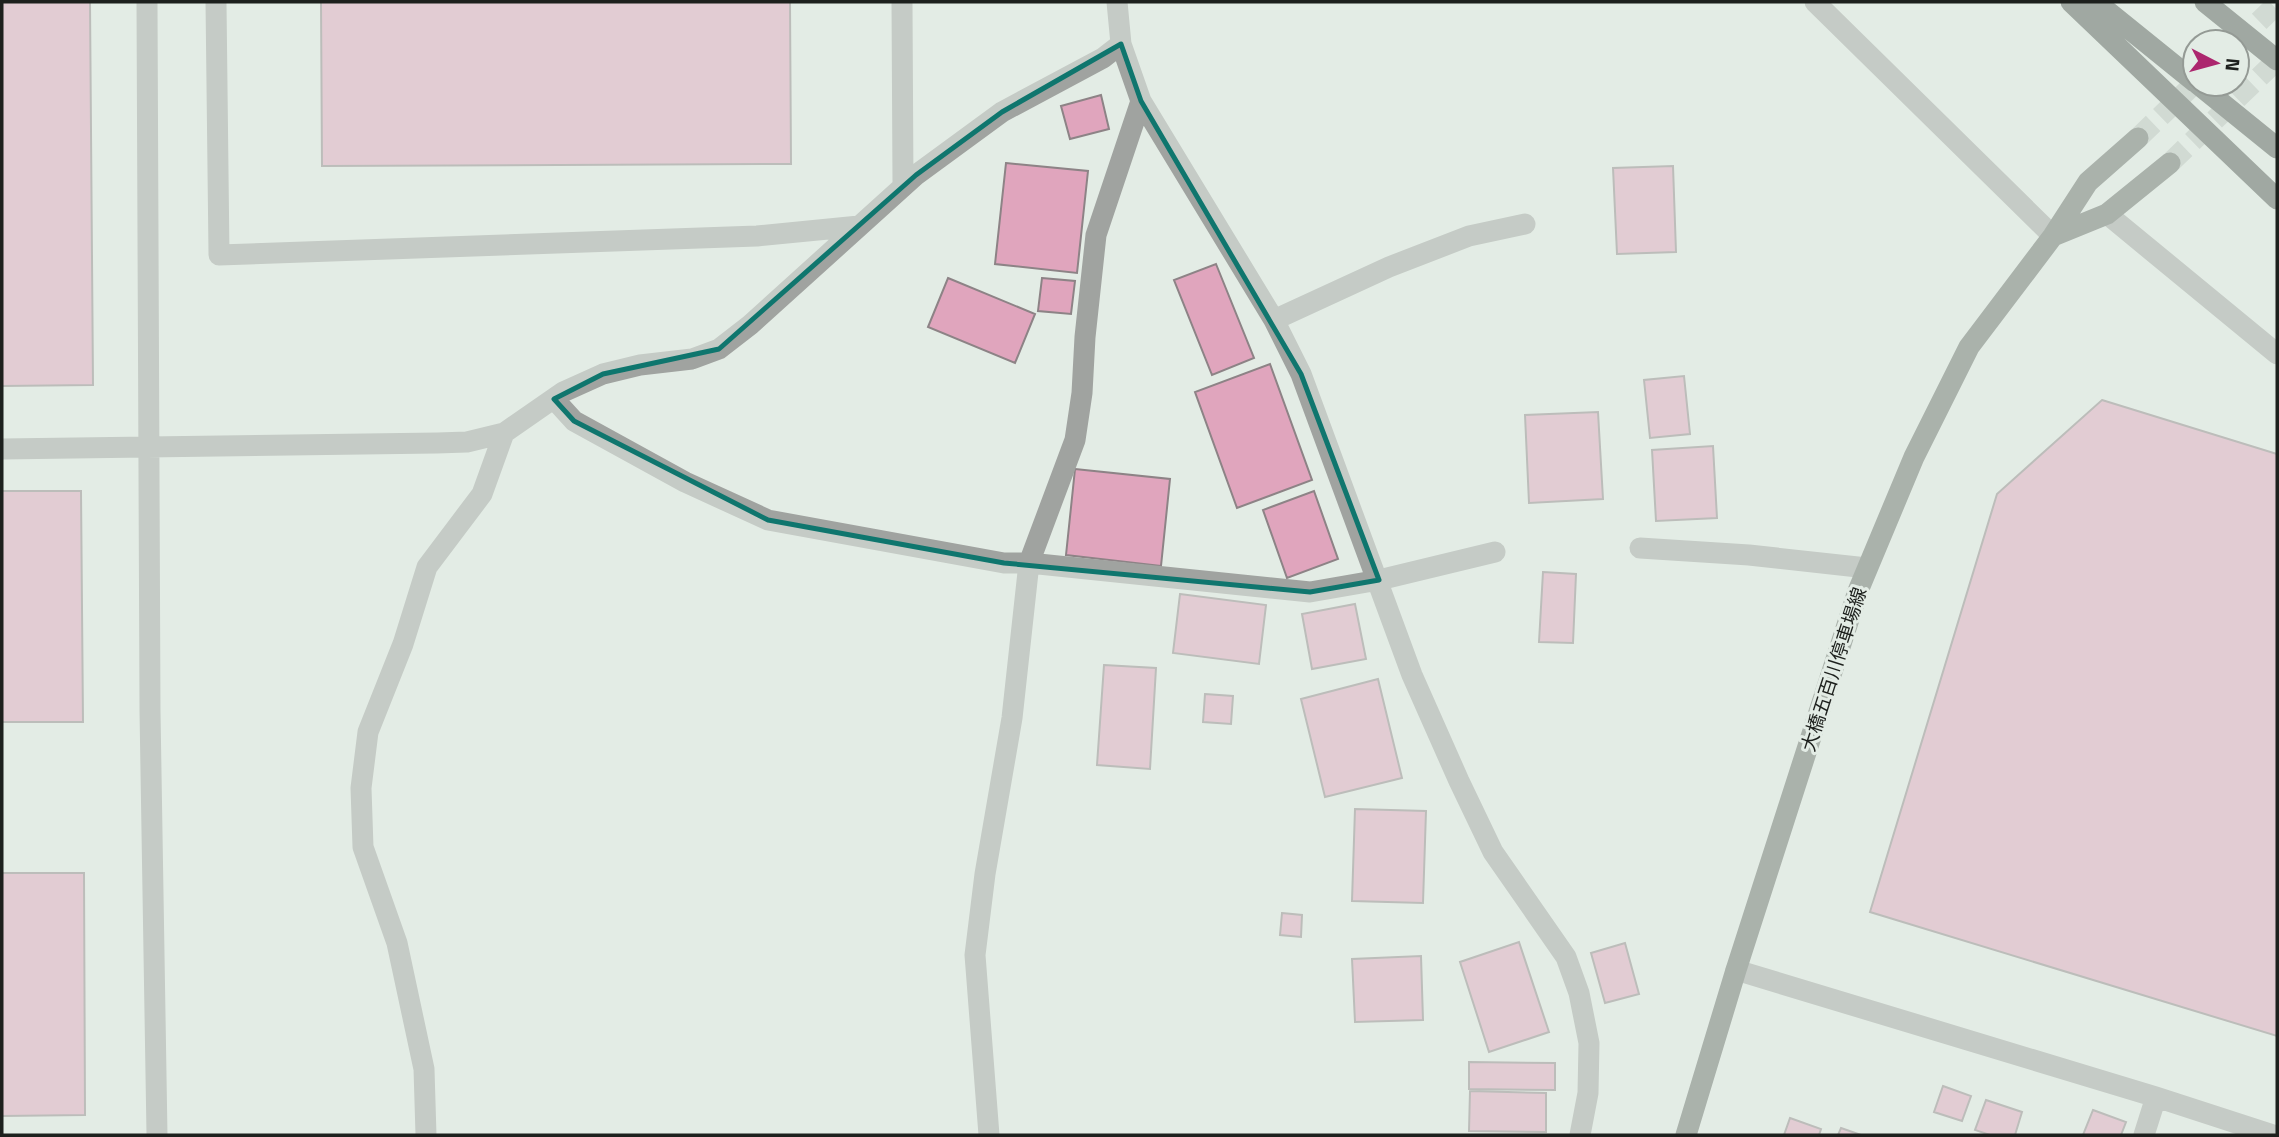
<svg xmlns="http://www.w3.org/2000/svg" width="2279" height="1137" font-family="'Titillium Web','Noto Sans JP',sans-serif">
<rect width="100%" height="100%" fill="#e3ece5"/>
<path fill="#e0a5bd" stroke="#8d8386" stroke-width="2" d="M 2,2 L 90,2 L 93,385 L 2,386 Z
M 321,2 L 790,2 L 791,164 L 322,166 Z
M 1101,95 L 1109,129 L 1070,139 L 1061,106 Z
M 1006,163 L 1088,171 L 1077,273 L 995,264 Z
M 1673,166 L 1676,252 L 1617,254 L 1613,168 Z
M 1216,264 L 1254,358 L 1212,375 L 1174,280 Z
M 948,278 L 1035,314 L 1015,363 L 928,327 Z
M 1042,278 L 1075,281 L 1071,314 L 1038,311 Z
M 1270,364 L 1312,480 L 1237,508 L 1195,392 Z
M 1684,376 L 1690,434 L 1650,438 L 1644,380 Z
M 2102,400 L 2277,454 L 2277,1036 L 1870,912 L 1997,494 Z
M 1598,412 L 1603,499 L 1529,503 L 1525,415 Z
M 1713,446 L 1717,518 L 1656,521 L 1652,450 Z
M 1075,469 L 1170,479 L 1161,566 L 1066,555 Z
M 2,491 L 81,491 L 83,722 L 2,722 Z
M 1314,491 L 1338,559 L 1287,578 L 1263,510 Z
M 1543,572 L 1576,574 L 1573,643 L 1539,642 Z
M 1180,594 L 1266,605 L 1259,664 L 1173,653 Z
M 1355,604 L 1366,659 L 1312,669 L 1302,614 Z
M 1104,665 L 1156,668 L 1150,769 L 1097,765 Z
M 1378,679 L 1402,778 L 1325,797 L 1301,699 Z
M 1205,694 L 1233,696 L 1231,724 L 1203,722 Z
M 1355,809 L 1426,811 L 1423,903 L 1352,901 Z
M 2,873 L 84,873 L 85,1115 L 2,1116 Z
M 1282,913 L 1302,915 L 1301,937 L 1280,935 Z
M 1519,942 L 1549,1032 L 1489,1052 L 1460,962 Z
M 1625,943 L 1639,994 L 1605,1003 L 1591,953 Z
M 1421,956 L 1423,1020 L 1355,1022 L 1352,959 Z
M 1469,1062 L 1555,1063 L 1555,1090 L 1469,1089 Z
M 1943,1086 L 1971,1096 L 1962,1121 L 1934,1112 Z
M 1470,1091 L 1546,1093 L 1546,1132 L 1469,1131 Z
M 1986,1100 L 2022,1112 L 2015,1135 L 1990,1135 L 1975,1130 Z
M 2093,1110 L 2126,1122 L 2121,1135 L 2083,1135 Z
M 1790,1118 L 1821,1129 L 1819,1135 L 1784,1135 Z
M 1841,1128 L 1861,1135 L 1838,1135 Z"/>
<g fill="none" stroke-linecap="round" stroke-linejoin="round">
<path stroke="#bbc3bd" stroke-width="21" stroke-dasharray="21 10" stroke-linecap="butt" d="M 2237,43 L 2277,4
M 2138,138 L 2195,83
M 2170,163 L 2277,60"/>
<path stroke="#a0a3a0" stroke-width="21" d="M 147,2 L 150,711 L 157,1135
M 216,2 L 219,255 L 757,236 L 859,226
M 902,2 L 903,186
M 1117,2 L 1121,44 L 1141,101 L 1274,320 L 1301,374 L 1412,675 L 1459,781 L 1493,852 L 1566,957 L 1579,993 L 1589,1043 L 1588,1093 L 1580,1135
M 1815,2 L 2053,236
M 2107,214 L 2277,354
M 1274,320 L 1389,267 L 1469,236 L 1525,224
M 554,399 L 574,421 L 685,482 L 768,520 L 1004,563 L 1029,563 L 1310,592 L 1379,580 L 1495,552
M 2,449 L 437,443 L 467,442 L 504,433 L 563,392 L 603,374 L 640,365 L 692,359 L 719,349 L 750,325 L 916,175 L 1002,112 L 1103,58 L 1121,44
M 1640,548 L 1749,555 L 1867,568
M 1736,970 L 2156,1097 L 2273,1135
M 426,1135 L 424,1069 L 397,943 L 363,847 L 361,788 L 368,732 L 403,644 L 427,567 L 482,494 L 504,433
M 989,1135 L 975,955 L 985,874 L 1012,718 L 1029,563 L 1075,440 L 1082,393 L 1085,337 L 1096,235 L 1141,101
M 2144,1135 L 2156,1097"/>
<path stroke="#646a65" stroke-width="21" d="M 2053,236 L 2107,214 L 2170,163
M 1686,1135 L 1736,970 L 1858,591 L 1914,457 L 1969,347 L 2053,236 L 2088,182 L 2138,138"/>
<path stroke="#4e5650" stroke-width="21" d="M 2071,2 L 2277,199
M 2096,2 L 2195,82
M 2205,2 L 2277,60
M 2198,84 L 2277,148"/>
</g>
<path d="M0 0H2279V1137H0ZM 1121,44 L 1141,101 L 1301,374 L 1379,580 L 1310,592 L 1004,563 L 768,520 L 574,421 L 554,399 L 603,374 L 719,349 L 916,175 L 1002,112 Z" fill="#e3ece5" fill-opacity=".55" fill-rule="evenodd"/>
<path fill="none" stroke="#0f766e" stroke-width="5" stroke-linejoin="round" d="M 1121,44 L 1141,101 L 1301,374 L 1379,580 L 1310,592 L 1004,563 L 768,520 L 574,421 L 554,399 L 603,374 L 719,349 L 916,175 L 1002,112 Z"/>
<g text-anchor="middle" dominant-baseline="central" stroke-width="6" stroke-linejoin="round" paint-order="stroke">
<g font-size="19" fill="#1d201d" stroke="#e3ece5">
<text transform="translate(1833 669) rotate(-72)">大橋五百川停車場線</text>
</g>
</g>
<rect width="2279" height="1137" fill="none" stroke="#1d201d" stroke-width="7"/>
<g transform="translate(2216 63) rotate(96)"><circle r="33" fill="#e3ece5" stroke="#949a95" stroke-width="2"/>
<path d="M0-5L12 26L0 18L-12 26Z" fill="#ac266e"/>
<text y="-10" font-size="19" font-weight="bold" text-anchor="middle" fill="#1d201d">N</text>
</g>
</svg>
